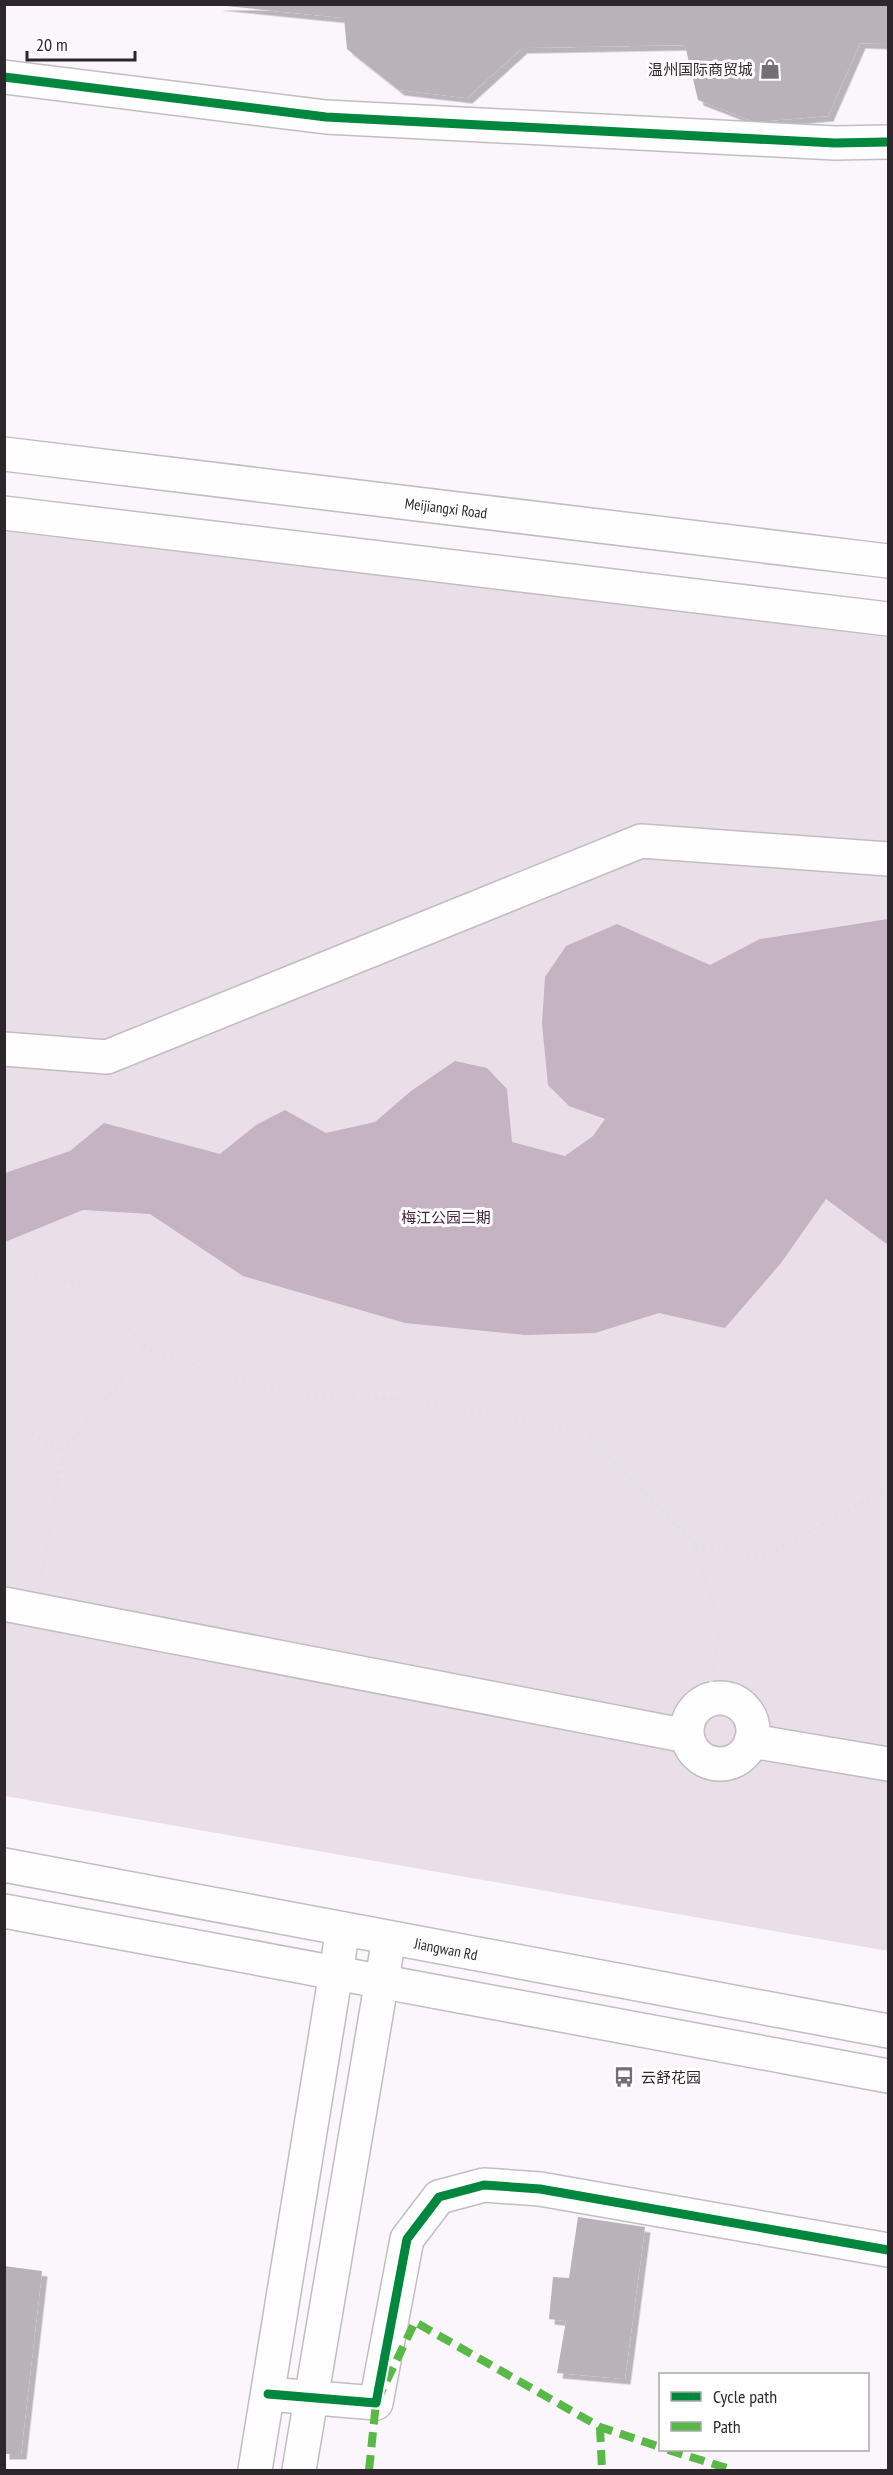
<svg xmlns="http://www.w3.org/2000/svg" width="893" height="2475" font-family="'PT Sans Narrow','Noto Sans SC',sans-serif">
<defs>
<filter id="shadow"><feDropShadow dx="5.5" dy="5.5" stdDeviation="0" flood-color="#0004"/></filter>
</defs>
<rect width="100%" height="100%" fill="#fbf6fb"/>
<path fill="#eadfe9" d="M 4,524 L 888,637 L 888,1951 L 5,1796 Z"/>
<path fill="#c5b2c2" d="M 888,919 L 888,1245 L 826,1199 L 781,1263 L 725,1328 L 659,1313 L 595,1333 L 525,1335 L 405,1323 L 243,1276 L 150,1214 L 83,1210 L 5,1242 L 5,1173 L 70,1151 L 104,1123 L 220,1154 L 256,1125 L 285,1110 L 326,1133 L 375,1122 L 411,1091 L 455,1061 L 487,1068 L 507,1089 L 512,1142 L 565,1156 L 593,1136 L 605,1119 L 569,1106 L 548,1085 L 542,1024 L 545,977 L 566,946 L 617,924 L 710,965 L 760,939 Z"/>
<path fill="#b9b2b8" filter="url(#shadow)" d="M 216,5 L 888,5 L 888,44 L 860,43 L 828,116 L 755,122 L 698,100 L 685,45 L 522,48 L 467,98 L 399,90 L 347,49 L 344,18 Z
M 578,2217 L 645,2227 L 625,2379 L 557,2373 L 566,2321 L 549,2319 L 553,2277 L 569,2278 Z
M 4,2266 L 42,2271 L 21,2454 L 4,2454 Z"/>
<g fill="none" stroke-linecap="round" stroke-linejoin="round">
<g stroke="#c1bdc1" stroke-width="36">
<path id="minor" d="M 4,77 L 326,117 L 835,143 L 888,142
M 4,1049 L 107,1057 L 641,841 L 888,859
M 4,1604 L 687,1736
M687 1731a33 33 0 1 1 66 0a33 33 0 1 1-66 0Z
M 751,1741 L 888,1764
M 268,2394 L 376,2403 L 407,2239 L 439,2197 L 484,2185 L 540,2189 L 888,2250
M 255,2470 L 343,1929
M 299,2470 L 389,1938"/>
</g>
<g stroke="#c1bdc1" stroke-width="36">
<path id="major" d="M 4,454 L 888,561
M 4,513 L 888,619
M 4,1865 L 888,2031
M 4,1911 L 888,2076"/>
</g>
<path stroke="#e2e0e2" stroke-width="4" stroke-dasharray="3 4.5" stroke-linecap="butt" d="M 4,1096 L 11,1083
M 4,1283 L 36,1278 L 78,1283 L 147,1349 L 288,1394 L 411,1399 L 589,1436 L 695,1545 L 720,1628 L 708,1700
M 4,1421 L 63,1450
M 695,1545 L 765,1556 L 888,1488
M 41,1577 L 63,1450 L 147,1349"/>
<use href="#minor" stroke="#fefefe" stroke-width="33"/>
<use href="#major" stroke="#fefefe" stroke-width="33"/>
<path stroke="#58b947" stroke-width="8" stroke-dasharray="15 8" stroke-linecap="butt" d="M 600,2427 L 602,2470
M 668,2450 L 733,2470
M 369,2470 L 376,2403 L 415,2322 L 600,2427 L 660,2447"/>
<g stroke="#fff" stroke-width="13">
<path id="cycleway" d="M 4,77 L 326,117 L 835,143 L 888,142
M 268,2394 L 376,2403 L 407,2239 L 439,2197 L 484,2185 L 540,2189 L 888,2250"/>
</g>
<use href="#cycleway" stroke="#00873e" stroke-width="9"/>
</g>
<defs>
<g id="shop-bare" transform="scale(1.62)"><path d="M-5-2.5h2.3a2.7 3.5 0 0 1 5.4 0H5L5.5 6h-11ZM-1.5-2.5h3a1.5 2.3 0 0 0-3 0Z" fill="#756f74" stroke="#fff" stroke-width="2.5" paint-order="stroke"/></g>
<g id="bus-bare" transform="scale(1.62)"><path d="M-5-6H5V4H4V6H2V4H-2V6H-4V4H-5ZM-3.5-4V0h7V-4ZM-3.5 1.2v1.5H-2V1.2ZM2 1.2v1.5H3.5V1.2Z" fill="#756f74" stroke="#fff" stroke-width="2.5" paint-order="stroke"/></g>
</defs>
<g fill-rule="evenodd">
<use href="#shop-bare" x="770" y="69"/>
<use href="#bus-bare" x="624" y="2077"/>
</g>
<g text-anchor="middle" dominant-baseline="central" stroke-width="6" stroke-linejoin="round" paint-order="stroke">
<g font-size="15" fill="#2d272c" stroke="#fff" text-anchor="end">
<text x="753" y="69">温州国际商贸城</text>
<text x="641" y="2077" text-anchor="start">云舒花园</text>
</g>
<g font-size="15" fill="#2d272c" stroke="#fff">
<text transform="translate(446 508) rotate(7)">Meijiangxi Road</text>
<text transform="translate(446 1949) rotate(11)">Jiangwan Rd</text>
</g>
<g font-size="15" fill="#421e3d" stroke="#fff">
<text x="446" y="1217">梅江公园二期</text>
</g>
</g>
<rect width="893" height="2475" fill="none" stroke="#2d272c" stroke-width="12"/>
<rect x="659" y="2373" width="210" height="78" fill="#ffffff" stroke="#aba9ab" stroke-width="1.5"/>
<rect x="671" y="2392" width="30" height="9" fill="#00873e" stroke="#aba9ab" stroke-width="1.5"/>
<text x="713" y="2403" font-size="18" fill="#2d272c">Cycle path</text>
<rect x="671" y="2422" width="30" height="9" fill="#58b947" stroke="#aba9ab" stroke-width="1.5"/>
<text x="713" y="2433" font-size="18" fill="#2d272c">Path</text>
<path d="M27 51v9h108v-9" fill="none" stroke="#2d272c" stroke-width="3"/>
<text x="36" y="51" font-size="18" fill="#2d272c" stroke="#ffffff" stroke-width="4.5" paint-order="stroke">20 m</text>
</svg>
